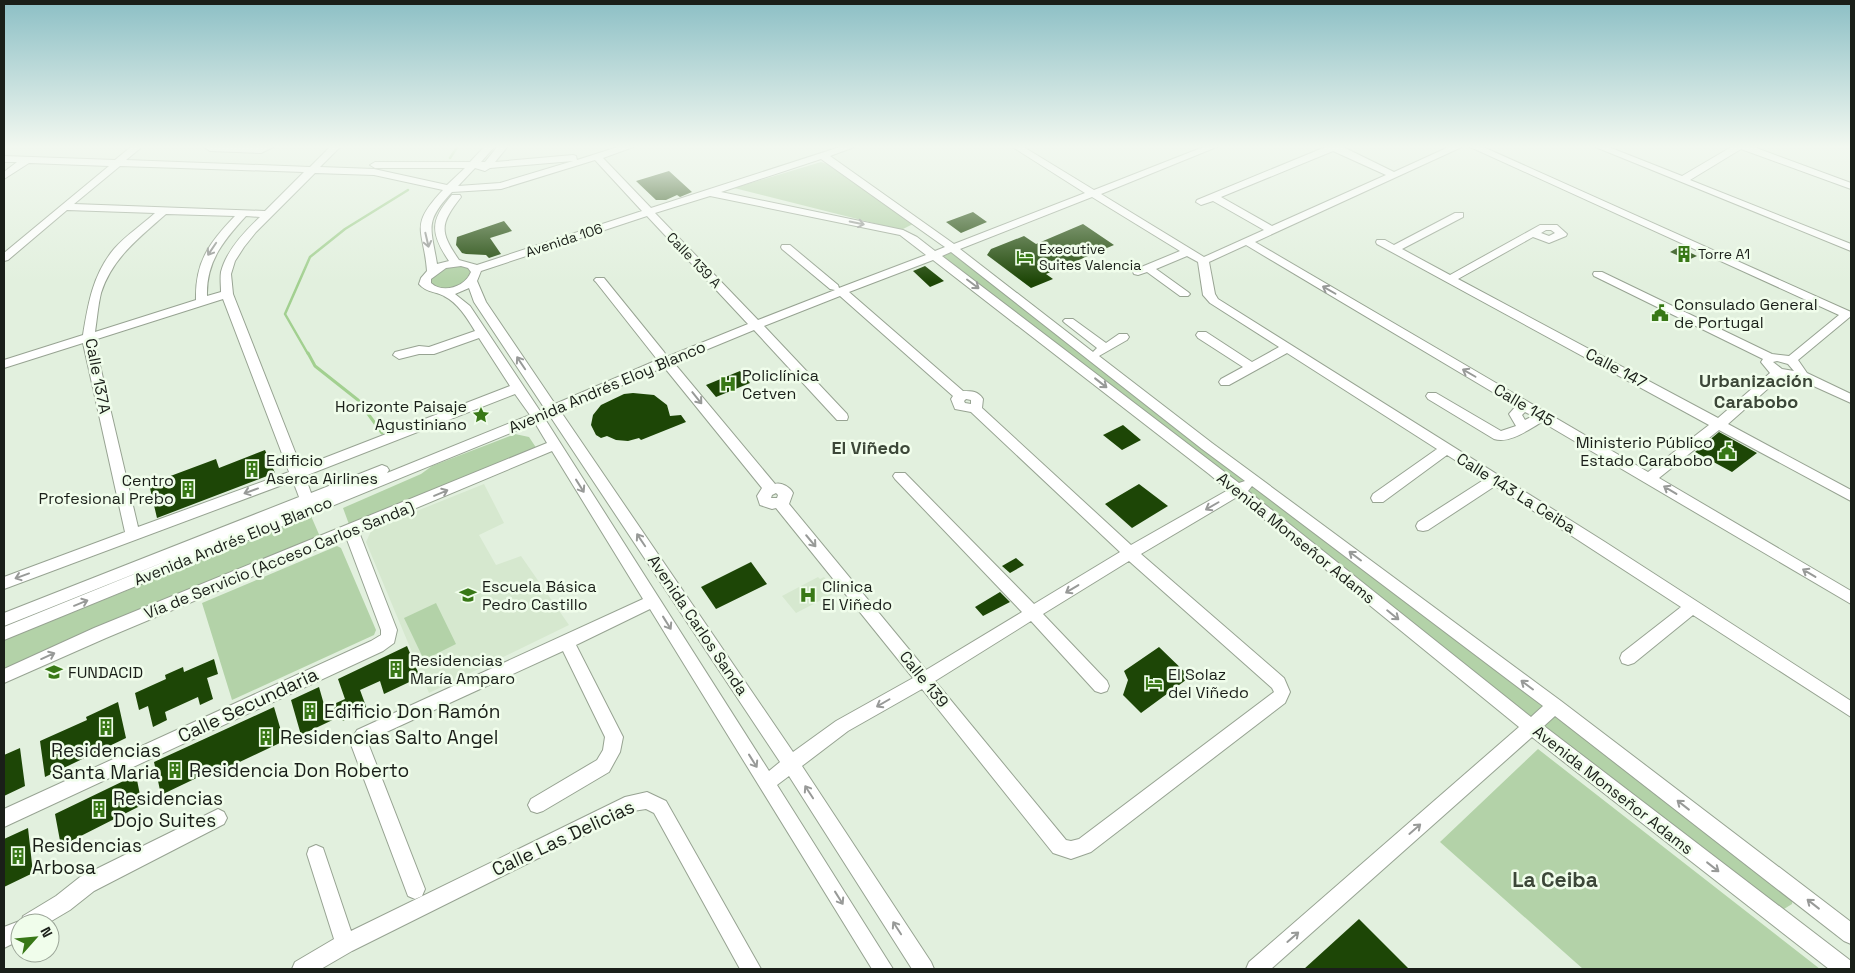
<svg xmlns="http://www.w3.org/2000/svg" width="1855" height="973" font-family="'Space Grotesk',sans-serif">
<rect width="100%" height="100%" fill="#e2f0de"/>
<path fill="#d6e8cf" d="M 484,484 L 504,523 L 479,535 L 496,565 L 521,556 L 569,625 L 429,693 L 366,542 L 372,529 Z
M 818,577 L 820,579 L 824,577 L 834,589 L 831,591 L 833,594 L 796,613 L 782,596 Z"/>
<path fill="#b3d2a8" d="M 821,162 L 831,165 L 913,224 L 901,230 L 734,188 Z
M 952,248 L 1794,890 L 1792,904 L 1784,909 L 1772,912 L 934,254 Z
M 463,265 L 472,270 L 464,285 L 443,290 L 429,284 L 430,276 L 441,268 Z
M 515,434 L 529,437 L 537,449 L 350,527 L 343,508 L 421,474 L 432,466 Z
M 311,516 L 321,539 L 4,670 L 4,640 Z
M 337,546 L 341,548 L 376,630 L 374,635 L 232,700 L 202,603 Z
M 436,603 L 456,644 L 424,660 L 404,618 Z
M 1538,749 L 1820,969 L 1583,969 L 1440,842 Z"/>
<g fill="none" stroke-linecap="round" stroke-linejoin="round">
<path stroke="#a2d090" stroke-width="2.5" d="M 450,158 L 458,146
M 308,354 L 285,314 L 310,257 L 345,229 L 408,190"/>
<path stroke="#a2d090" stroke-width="3" d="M 308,353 L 315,366 L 358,400 L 382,433"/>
</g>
<path fill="#1d4606" d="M 669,171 L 692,192 L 680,197 L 677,195 L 666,200 L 656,200 L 636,181 Z
M 973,212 L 987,222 L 961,233 L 946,222 Z
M 504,221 L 512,231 L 490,238 L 501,254 L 489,258 L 486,255 L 466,254 L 462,253 L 456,245 L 457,237 Z
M 1083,224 L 1114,245 L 1046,274 L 1053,279 L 1031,288 L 987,255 L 991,249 L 1024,236 L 1036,244 Z
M 1679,247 L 1697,256 L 1688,260 L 1670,252 Z
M 925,266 L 944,281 L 930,287 L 913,271 Z
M 740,371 L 750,383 L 716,397 L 706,385 Z
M 633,393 L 654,395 L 667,405 L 670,416 L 681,415 L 686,422 L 641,440 L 639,438 L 628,441 L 616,440 L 607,436 L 601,438 L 596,435 L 591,425 L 593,415 L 601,405 L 624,394 Z
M 1123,425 L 1141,440 L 1122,450 L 1103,435 Z
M 1719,432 L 1757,453 L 1732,472 L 1695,452 Z
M 265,450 L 275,473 L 157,518 L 149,484 L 216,459 L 219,468 Z
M 1139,484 L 1168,506 L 1132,528 L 1105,504 Z
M 1016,558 L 1024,565 L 1010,573 L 1002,566 Z
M 751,562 L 767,584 L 716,609 L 701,587 Z
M 1000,592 L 1010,602 L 983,616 L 975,607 Z
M 407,646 L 420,677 L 384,694 L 380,681 L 360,690 L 367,709 L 343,721 L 341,716 L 301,735 L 291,700 L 319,687 L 325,708 L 345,699 L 338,679 Z
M 1159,647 L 1190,677 L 1141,713 L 1123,695 L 1128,680 L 1124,671 Z
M 214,659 L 218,674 L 207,678 L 213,699 L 200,705 L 198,697 L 165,712 L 167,720 L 153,727 L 148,706 L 139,710 L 135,693 L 166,679 L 165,675 L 183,667 L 184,672 Z
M 118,702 L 126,738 L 45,777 L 40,741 L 87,720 L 86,717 Z
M 274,707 L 284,741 L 210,776 L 209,772 L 161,795 L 154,762 Z
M 20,748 L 25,786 L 4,796 L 4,755 Z
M 136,775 L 142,805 L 61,846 L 55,814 Z
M 28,828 L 33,873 L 4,887 L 4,839 Z
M 1359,919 L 1409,969 L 1304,969 Z"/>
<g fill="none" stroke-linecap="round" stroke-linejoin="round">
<g stroke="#97a392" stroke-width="2">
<path id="minor" d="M 132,146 L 143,146 L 126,160 L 310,167 L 331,146 L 341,146 L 320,167 L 374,169 L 447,185 L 465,168 L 375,168 L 370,165 L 375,162 L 470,162 L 485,146 L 495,146 L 481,162 L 485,162 L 498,146 L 508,146 L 495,162 L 573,155 L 576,156 L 577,160 L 621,146 L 636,146 L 603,158 L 651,208 L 843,146 L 857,146 L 830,156 L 954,244 L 1085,193 L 1011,146 L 1022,146 L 1094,190 L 1206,146 L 1219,146 L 1101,194 L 1204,257 L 1264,230 L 1213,201 L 1201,205 L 1196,202 L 1197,200 L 1328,146 L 1341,146 L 1394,172 L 1451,146 L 1464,146 L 1255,242 L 1648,472 L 1709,425 L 1377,244 L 1376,242 L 1377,240 L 1385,240 L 1394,245 L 1455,213 L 1463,213 L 1463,217 L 1402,249 L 1450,275 L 1540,225 L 1557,225 L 1567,234 L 1566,236 L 1549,243 L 1533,237 L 1458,279 L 1718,418 L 1770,373 L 1761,362 L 1763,359 L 1594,276 L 1593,274 L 1594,272 L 1602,272 L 1772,354 L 1789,356 L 1839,315 L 1468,146 L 1481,146 L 1851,312 L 1851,316 L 1798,360 L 1807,373 L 1851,394 L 1851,403 L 1798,379 L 1780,378 L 1728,424 L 1851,490 L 1851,501 L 1719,430 L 1659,478 L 1851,591 L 1851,604 L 1542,422 C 1529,429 1510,444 1494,439 L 1428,399 L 1426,396 L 1428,393 L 1436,393 L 1501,431 L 1516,426 L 1509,414 L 1516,406 L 1246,245 L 1209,262 L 1215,294 L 1218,299 L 1605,542 L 1851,701 L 1851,717 L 1693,615 L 1634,663 L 1628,665 L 1622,663 L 1620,658 L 1622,653 L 1681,607 L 1495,486 L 1428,530 L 1423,531 L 1418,530 L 1416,526 L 1418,522 L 1485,479 L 1447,455 L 1383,502 L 1373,502 L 1371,498 L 1373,494 L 1437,449 L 1287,353 L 1229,385 L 1221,385 L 1219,382 L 1221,379 L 1243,367 L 1198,338 L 1196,335 L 1198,332 L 1206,332 L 1252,362 L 1279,347 L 1210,303 L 1203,295 L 1198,262 L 1187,256 L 1156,269 L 1188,292 L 1190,294 L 1188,296 L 1180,296 L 1147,272 L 1138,275 L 1134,274 L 1133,272 L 1134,270 L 1180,251 L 1092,197 L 960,249 L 1093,352 L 1097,348 L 1065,323 L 1063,321 L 1065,319 L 1073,319 L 1106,343 L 1119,334 L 1127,334 L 1129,337 L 1127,340 L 1099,356 L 1212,443 L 1561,701 L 1851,922 L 1851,944 L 1844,941 L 1555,716 L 1544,726 L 1851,961 L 1851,969 L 1829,969 L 1532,737 L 1271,969 L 1246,969 L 1249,962 L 1519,727 L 1237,497 L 1141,554 L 1284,678 L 1290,692 L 1285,703 L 1091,852 L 1071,859 L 1053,853 L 922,689 L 848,731 L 802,766 L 931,962 L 934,969 L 912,969 L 789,776 L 777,785 L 893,969 L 872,969 L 650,609 L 576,645 L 623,737 L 620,752 L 609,772 L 543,811 L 537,813 L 531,811 L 528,805 L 531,799 L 597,760 L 603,750 L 605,737 L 563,651 L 369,740 L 368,743 L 425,889 L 422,896 L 415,899 L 408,896 L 350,742 L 357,730 L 643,599 L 552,451 L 359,532 L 397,630 L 394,643 L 383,651 L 4,827 L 4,809 L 371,641 L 381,635 L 381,630 L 346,537 L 106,638 L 4,683 L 4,669 L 94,628 L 547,443 L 535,423 L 4,640 L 4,627 L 179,556 L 4,626 L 4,613 L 299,497 L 293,481 L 4,589 L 4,577 L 125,532 L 83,343 L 4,368 L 4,360 L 83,335 C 88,304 93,274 114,249 C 125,236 142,225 155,213 L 67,210 L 8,260 L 4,261 L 4,253 L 109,166 L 29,163 L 4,179 L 4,172 L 17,162 L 4,162 L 4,156 L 115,160 ZM 1333,151 L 1386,175 L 1272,226 L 1221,197 ZM 821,159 L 942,245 L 945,247 L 935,251 L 917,237 L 903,230 L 721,192 ZM 595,160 L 642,211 L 477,265 L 459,260 C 439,231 440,224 461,197 L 460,195 L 452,195 C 430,220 430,233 449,261 L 437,264 C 431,227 424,222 452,192 L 501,189 ZM 573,161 L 500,183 L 458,186 L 475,168 L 485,171 L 490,168 ZM 120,166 L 304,172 L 265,211 L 74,204 ZM 315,173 L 374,175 L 443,190 C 408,227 424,229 427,271 L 421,278 L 419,284 C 427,293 435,291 444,296 C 458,303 467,318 475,331 L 429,347 L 419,346 L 395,352 L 393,355 L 399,359 L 419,354 L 434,354 L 479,338 L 510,386 L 301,467 L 233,294 L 231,274 L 235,261 L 244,247 L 256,232 ZM 710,196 L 900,235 L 926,255 L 839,288 L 838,285 L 790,245 L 782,245 L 781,247 L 782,249 L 830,289 L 835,290 L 758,320 L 655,213 ZM 166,214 L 235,216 C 209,243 195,262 196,300 L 95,332 C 97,319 98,305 101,293 C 112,258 140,237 166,214 ZM 246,216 L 260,217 C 245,231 226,251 221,272 C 220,278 221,286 221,292 L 207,296 C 206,262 223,241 246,216 ZM 647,216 L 748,324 L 664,358 L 666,355 L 664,352 L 604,278 L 596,278 L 594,280 L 596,282 L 656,358 L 662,358 L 555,404 L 486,302 L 477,281 L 481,271 ZM 1546,230 L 1551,230 L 1555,233 L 1549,236 L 1541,233 ZM 951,252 L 1202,449 L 1245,481 L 1239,483 L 942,256 ZM 933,260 L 1209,474 L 1228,490 L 1131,545 L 982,408 L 983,399 C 978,391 972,391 963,391 L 849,292 ZM 461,266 L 468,268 L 471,272 C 465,287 443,294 431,283 L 431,279 L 446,268 ZM 469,288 L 474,302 L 545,409 L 540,411 L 470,306 L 455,294 ZM 840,296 L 953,396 L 951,399 L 955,409 L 971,412 L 1120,552 L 1034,604 L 905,473 L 895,473 L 893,476 L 895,479 L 1022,612 L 926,670 L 789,504 L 793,493 C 790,487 781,482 775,484 L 674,363 L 754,330 L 837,420 L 847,420 L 848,417 L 847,414 L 764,326 ZM 223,299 L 289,472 L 138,527 L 94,340 ZM 1777,361 L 1788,364 L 1794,371 L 1782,369 L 1773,362 ZM 664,367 L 762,488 L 757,496 L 760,505 L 772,509 L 776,508 L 913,678 L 836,721 L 793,752 L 561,412 ZM 515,394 L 530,415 L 387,473 L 389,470 L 387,467 L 382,465 L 311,493 L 305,476 ZM 966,399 L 971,400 L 971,404 L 965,403 L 964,401 ZM 1525,412 L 1533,416 L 1525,420 L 1522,415 ZM 550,416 L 780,762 L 769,771 L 545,419 ZM 1252,486 L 1543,706 L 1531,717 L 1248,491 ZM 776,493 L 778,495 L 777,498 L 771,498 L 772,495 ZM 1129,561 L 1272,688 L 1274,692 L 1079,839 L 1071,841 L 1066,840 L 935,681 L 1031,621 L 1095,691 L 1101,693 L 1107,691 L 1109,686 L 1107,681 L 1043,614 Z
M 203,146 L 275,146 L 261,153 L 210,151 Z
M 1593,146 L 1606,146 L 1682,176 L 1733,146 L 1751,146 L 1851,183 L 1851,189 L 1741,149 L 1690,180 L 1851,244 L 1851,251 Z
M 647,792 L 666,801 L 761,969 L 740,969 L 654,813 L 646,809 L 633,811 L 352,951 L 321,969 L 292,969 L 295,962 L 334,939 L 307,854 L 309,848 L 316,845 L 323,848 L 351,931 L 625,797 Z
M 218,809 L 224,812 L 227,818 L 224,824 L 94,891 L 70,910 L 48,923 L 20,923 L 20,940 L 4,948 L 4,927 L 22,920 L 23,916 L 56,896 L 80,877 Z"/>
</g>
<use href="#minor" fill="#fff" fill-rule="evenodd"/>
</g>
<defs><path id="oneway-shaft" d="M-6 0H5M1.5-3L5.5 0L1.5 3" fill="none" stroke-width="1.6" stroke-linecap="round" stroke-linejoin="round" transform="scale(1.25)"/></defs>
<g stroke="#989a98">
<use href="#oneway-shaft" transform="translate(857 223) rotate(12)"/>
<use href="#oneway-shaft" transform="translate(427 240) rotate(77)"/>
<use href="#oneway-shaft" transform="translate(212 249) rotate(124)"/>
<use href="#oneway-shaft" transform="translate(973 284) rotate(37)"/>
<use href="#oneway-shaft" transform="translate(1329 290) rotate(-150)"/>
<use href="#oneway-shaft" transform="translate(521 363) rotate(-124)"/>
<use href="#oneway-shaft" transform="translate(1469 373) rotate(-150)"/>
<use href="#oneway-shaft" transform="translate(1101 383) rotate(38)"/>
<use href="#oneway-shaft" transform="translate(697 398) rotate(51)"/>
<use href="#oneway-shaft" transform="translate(580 486) rotate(58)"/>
<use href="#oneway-shaft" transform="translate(1670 490) rotate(-149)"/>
<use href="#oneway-shaft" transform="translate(251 491) rotate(160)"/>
<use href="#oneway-shaft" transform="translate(441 493) rotate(-23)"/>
<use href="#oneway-shaft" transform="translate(1212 506) rotate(150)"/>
<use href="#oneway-shaft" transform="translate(641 540) rotate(-124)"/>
<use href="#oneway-shaft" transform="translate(811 541) rotate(50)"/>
<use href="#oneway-shaft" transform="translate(1355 556) rotate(-143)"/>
<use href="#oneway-shaft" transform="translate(1809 573) rotate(-149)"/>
<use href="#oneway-shaft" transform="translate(22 576) rotate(160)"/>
<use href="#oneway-shaft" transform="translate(1072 589) rotate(149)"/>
<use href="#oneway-shaft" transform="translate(81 603) rotate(-22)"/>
<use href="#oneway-shaft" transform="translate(1393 615) rotate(39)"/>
<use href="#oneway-shaft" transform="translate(667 623) rotate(58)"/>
<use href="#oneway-shaft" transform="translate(48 656) rotate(-24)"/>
<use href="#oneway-shaft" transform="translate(1527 685) rotate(-143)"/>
<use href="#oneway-shaft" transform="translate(883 703) rotate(150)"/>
<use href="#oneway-shaft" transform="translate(753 761) rotate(58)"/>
<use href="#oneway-shaft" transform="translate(809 792) rotate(-123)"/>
<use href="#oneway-shaft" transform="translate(1683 805) rotate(-142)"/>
<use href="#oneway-shaft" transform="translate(1415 829) rotate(-41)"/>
<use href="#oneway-shaft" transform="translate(1713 867) rotate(38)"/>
<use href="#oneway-shaft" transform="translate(839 898) rotate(58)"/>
<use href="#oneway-shaft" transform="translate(1813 904) rotate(-142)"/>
<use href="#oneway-shaft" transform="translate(897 928) rotate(-123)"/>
<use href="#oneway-shaft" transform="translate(1293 937) rotate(-41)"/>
</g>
<linearGradient id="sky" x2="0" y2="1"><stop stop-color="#8cbfc5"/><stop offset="0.52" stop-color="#f2f8f0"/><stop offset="1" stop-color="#f2f8f0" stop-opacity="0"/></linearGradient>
<rect width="1855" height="282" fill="url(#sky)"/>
<defs>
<g id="building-bare" transform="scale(1.35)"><path d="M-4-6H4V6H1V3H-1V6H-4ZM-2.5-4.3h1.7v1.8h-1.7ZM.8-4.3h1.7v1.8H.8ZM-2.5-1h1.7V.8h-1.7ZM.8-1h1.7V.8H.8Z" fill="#387816" stroke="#f0fdeb" stroke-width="2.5" paint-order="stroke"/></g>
<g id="hotel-bare" transform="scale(1.35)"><path d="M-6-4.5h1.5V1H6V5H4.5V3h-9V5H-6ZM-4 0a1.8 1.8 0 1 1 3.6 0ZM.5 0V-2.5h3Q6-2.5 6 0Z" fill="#387816" stroke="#f0fdeb" stroke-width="2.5" paint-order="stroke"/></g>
<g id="civic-bare" transform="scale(1.35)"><path d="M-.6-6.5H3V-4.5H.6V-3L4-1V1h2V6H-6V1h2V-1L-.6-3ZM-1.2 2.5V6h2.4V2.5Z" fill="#387816" stroke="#f0fdeb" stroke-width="2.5" paint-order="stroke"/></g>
<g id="hospital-bare" transform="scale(1.35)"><path d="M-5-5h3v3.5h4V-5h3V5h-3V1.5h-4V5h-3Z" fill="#387816" stroke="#f0fdeb" stroke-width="2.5" paint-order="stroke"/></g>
<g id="sight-bare" transform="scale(1.35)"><path d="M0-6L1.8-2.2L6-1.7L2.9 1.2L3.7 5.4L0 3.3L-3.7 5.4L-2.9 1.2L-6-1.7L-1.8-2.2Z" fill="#387816" stroke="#f0fdeb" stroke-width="2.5" paint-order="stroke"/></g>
<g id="school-bare" transform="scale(1.35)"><path d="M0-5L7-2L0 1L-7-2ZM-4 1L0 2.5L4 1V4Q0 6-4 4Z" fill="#387816" stroke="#f0fdeb" stroke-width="2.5" paint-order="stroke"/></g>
</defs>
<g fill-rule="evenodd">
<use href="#building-bare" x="1684" y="254"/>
<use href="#hotel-bare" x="1025" y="257"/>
<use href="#civic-bare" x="1660" y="313"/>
<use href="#hospital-bare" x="728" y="384"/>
<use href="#sight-bare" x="481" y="415"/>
<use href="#civic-bare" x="1727" y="451"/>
<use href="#building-bare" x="252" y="469"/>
<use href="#building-bare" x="188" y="489"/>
<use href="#school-bare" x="468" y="595"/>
<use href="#hospital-bare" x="808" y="595"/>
<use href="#building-bare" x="396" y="669"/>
<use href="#school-bare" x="54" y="672"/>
<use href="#hotel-bare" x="1154" y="683"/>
<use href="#building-bare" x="310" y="711"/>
<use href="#building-bare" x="106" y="727"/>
<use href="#building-bare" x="266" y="737"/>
<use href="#building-bare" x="175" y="770"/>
<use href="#building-bare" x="99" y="809"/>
<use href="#building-bare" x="18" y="856"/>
</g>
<g text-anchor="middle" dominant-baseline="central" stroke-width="5" stroke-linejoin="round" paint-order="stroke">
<g font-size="14" fill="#1a1f19" stroke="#f0fdeb">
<text transform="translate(564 240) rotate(-18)">Avenida 106</text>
<text transform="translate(694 260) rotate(46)">Calle 139 A</text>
</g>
<g font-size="14" fill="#1a1f19" stroke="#f0fdeb" text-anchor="start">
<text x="1039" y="249">Executive<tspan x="1039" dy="16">Suites Valencia</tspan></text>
<text x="1698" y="254">Torre A1</text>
</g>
<g font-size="16" fill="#1a1f19" stroke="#f0fdeb" text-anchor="start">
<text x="1674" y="304">Consulado General<tspan x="1674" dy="18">de Portugal</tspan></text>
<text x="742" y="375">Policlínica<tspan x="742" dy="18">Cetven</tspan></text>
<text x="467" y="406" text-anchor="end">Horizonte Paisaje<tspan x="467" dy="18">Agustiniano</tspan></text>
<text x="1713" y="442" text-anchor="end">Ministerio Público<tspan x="1713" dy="18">Estado Carabobo</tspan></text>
<text x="266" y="460">Edificio<tspan x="266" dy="18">Aserca Airlines</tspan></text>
<text x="174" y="480" text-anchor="end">Centro<tspan x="174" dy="18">Profesional Prebo</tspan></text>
<text x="482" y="586">Escuela Básica<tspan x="482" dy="18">Pedro Castillo</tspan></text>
<text x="822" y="586">Clinica<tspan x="822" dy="18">El Viñedo</tspan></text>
<text x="410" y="660">Residencias<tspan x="410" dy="18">María Amparo</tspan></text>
<text x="68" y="672">FUNDACID</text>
<text x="1168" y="674">El Solaz<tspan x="1168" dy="18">del Viñedo</tspan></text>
</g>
<g font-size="16" fill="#1a1f19" stroke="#f0fdeb">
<text transform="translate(1616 368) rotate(28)">Calle 147</text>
<text transform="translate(98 376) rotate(79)">Calle 137A</text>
<text transform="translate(607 387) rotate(-23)">Avenida Andrés Eloy Blanco</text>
<text transform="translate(1524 405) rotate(31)">Calle 145</text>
<text transform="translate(1516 493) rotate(32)">Calle 143 La Ceiba</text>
<text transform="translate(1296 538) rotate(39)">Avenida Monseñor Adams</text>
<text transform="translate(233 541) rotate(-22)">Avenida Andrés Eloy Blanco</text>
<text transform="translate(279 560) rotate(-22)">Vía de Servicio (Acceso Carlos Sanda)</text>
<text transform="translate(698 625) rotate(56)">Avenida Carlos Sanda</text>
<text transform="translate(924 679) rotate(51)">Calle 139</text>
<text transform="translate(1613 790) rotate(38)">Avenida Monseñor Adams</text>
</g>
<g font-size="18" font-weight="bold" fill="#3c4738" stroke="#f0fdeb">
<text x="1756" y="380">Urbanización<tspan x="1756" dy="21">Carabobo</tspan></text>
<text x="871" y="447">El Viñedo</text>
</g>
<g font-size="19" fill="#1a1f19" stroke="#f0fdeb">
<text transform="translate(248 705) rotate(-25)">Calle Secundaria</text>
<text transform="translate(563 838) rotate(-25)">Calle Las Delicias</text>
</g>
<g font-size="19" fill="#1a1f19" stroke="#f0fdeb" text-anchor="start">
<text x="324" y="711">Edificio Don Ramón</text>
<text x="280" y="737">Residencias Salto Angel</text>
<text x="106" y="750" text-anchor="middle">Residencias<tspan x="106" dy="22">Santa Maria</tspan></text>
<text x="189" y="770">Residencia Don Roberto</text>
<text x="113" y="798">Residencias<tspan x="113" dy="22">Dojo Suites</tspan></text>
<text x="32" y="845">Residencias<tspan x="32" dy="22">Arbosa</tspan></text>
</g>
<g font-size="21" font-weight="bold" fill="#3c4738" stroke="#f0fdeb">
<text x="1555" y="879">La Ceiba</text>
</g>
</g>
<rect width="1855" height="973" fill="none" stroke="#1a1f19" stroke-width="10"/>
<g transform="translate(35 938) rotate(63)"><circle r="24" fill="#f0fdeb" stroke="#9aa497"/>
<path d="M0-4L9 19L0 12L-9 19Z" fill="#387816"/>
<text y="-8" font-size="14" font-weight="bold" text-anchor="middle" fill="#1a1f19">N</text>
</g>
</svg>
